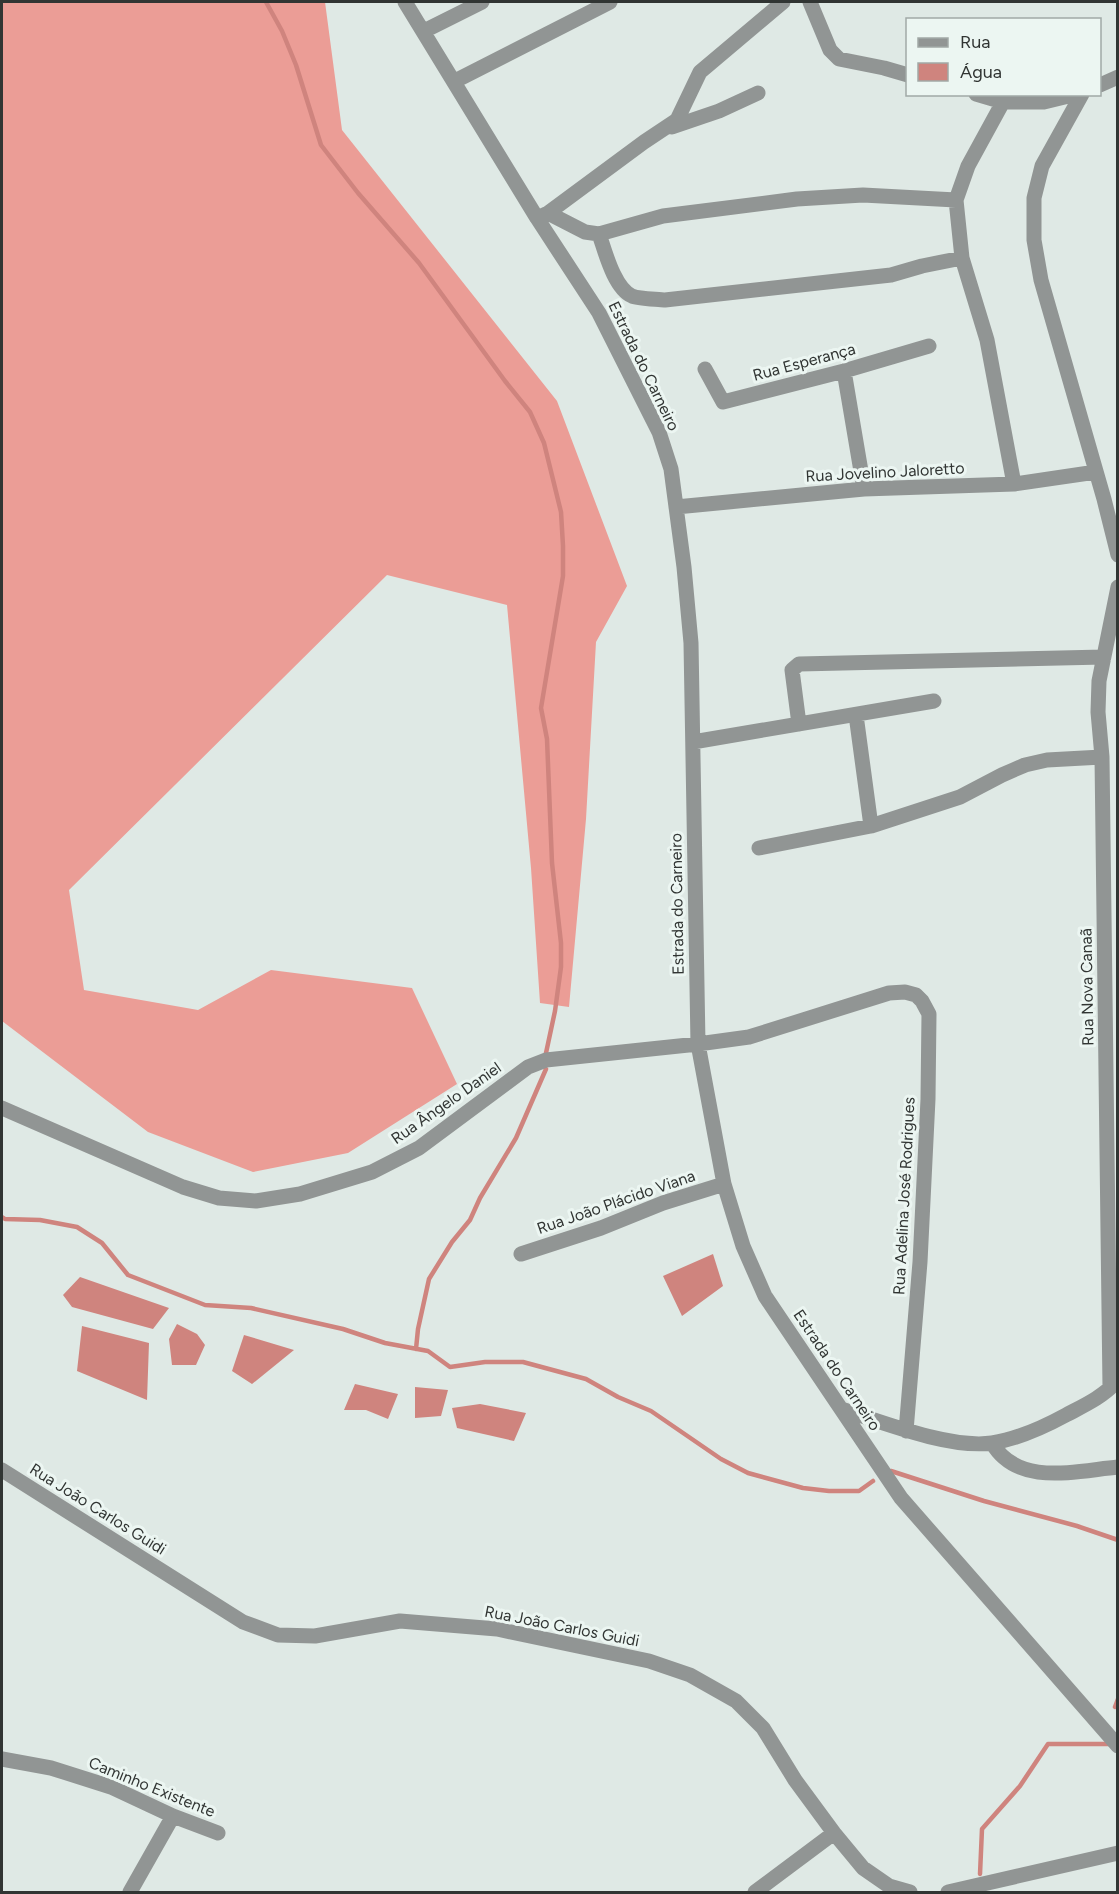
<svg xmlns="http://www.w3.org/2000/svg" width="1119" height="1894" font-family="Figtree,sans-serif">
<rect width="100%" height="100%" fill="#dfe9e5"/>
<path fill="#eb9d96" d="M 2,2 L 325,2 L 342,130 L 557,401 L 627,586 L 596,642 L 586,819 L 569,1007 L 540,1003 L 531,868 L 507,605 L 387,575 L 69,890 L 84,990 L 198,1010 L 271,970 L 412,988 L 457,1084 L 348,1153 L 253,1172 L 148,1132 L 2,1021 Z"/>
<path fill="#cf847e" d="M 713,1254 L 723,1286 L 682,1316 L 663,1276 Z
M 80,1277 L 169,1308 L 153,1329 L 72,1307 L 63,1295 Z
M 177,1324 L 197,1334 L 205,1345 L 196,1365 L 172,1365 L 169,1339 Z
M 82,1326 L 149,1343 L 147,1400 L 77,1371 Z
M 244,1335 L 294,1350 L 252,1384 L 232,1371 Z
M 355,1384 L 398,1394 L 388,1419 L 366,1410 L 344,1410 Z
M 415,1387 L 448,1390 L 441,1416 L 415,1418 Z
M 480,1404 L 526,1413 L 514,1441 L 457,1428 L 452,1408 Z"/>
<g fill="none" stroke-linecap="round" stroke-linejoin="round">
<path stroke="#cf847e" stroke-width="4.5" d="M 266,2 L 282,31 L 296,65 L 321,145 L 358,193 L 419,263 L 505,381 L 530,412 L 544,443 L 561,512 L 563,546 L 563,576 L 541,708 L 547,739 L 552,863 L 561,943 L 561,967 L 555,1011 L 546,1053
M 2,1217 L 5,1219 L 40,1220 L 77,1227 L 102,1243 L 128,1275 L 205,1305 L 251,1308 L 343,1329 L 385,1343 L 428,1351 L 450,1367 L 485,1362 L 523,1362 L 586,1379 L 618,1397 L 651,1411 L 721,1459 L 748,1473 L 803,1488 L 829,1491 L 859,1491 L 873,1481
M 416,1349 L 418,1329 L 429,1279 L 452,1242 L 470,1220 L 480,1198 L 516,1138 L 546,1069
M 891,1471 L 984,1501 L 1077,1526 L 1118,1540
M 1115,1707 L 1118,1699
M 980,1874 L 982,1829 L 1020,1786 L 1048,1744 L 1111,1744"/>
<path stroke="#919594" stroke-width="15" d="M 405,2 L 537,218 L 599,313 L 659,432 L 671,469 L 684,567 L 691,643 L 698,1044 L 724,1184 L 743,1246 L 765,1296 L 901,1498 L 1118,1746
M 810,2 L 830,50 L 839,59 L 884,68 L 908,75
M 424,31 L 482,2
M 455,81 L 610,2
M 1100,85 L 1118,77
M 976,94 L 1003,102 L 1044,102 L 1077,94
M 1082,94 L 1042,166 L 1034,198 L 1034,240 L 1041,280 L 1104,499 L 1118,555
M 1003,102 L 968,166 L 956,200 L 962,258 L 987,340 L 1014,484
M 672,127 L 719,111 L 758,93
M 548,213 L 644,142 L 677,120 L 700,72 L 783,2
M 537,218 L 548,213 L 585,232 L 599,234 L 663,216 L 797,199 L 863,195 L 956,200
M 599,234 C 605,251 614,288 632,296 C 638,299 658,299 665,300 L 891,275 L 922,266 L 962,258
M 705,369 L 723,402 L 844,371 L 929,346
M 844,371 L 864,489
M 676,507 L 864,489 L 1014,484 L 1096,472
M 856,715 L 871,826
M 799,724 L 792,670 L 799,664 L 1104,657
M 693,742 L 934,701
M 759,848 L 871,826 L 960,797 L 1002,775 L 1025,765 L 1047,760 L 1102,757
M 2,1108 L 183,1187 L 219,1198 L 256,1201 L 300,1194 L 372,1172 L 419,1148 L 528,1067 L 546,1060 L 698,1044 L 749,1037 L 889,993 L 905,992 L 916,995 L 922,1001 L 929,1014 L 928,1099 L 920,1262 L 906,1431
M 521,1254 L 601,1228 L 663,1203 L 724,1184
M 1110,1388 L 1102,757 L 1098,712 L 1099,681 L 1118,587
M 844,1410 C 884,1423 951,1449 992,1443 C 1017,1439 1044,1427 1066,1415 C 1083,1406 1103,1397 1116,1382
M 992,1443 C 1018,1487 1075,1471 1118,1467
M 2,1470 L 243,1622 L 278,1635 L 315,1636 L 400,1621 L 497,1629 L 649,1661 L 690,1675 L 736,1701 L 763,1728 L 795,1780 L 834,1833 L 863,1868 L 889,1886 L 910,1892
M 2,1759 L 51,1768 L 111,1787 L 173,1816 L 218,1833
M 130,1892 L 173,1816
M 755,1892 L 834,1833
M 948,1892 L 1118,1853"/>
</g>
<g text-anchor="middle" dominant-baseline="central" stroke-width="6" stroke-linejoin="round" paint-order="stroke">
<g font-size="16" fill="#313533" stroke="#ecf6f2">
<text transform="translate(804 362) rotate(-15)">Rua Esperança</text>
<text transform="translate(644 366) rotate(64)">Estrada do Carneiro</text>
<text transform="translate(885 472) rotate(-3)">Rua Jovelino Jaloretto</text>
<text transform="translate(677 904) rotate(-91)">Estrada do Carneiro</text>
<text transform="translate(1087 987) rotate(-91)">Rua Nova Canaã</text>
<text transform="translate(446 1103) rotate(-35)">Rua Ângelo Daniel</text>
<text transform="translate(904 1196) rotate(-87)">Rua Adelina José Rodrigues</text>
<text transform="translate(616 1202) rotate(-19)">Rua João Plácido Viana</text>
<text transform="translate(837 1370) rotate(56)">Estrada do Carneiro</text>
<text transform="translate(98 1509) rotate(32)">Rua João Carlos Guidi</text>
<text transform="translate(562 1626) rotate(11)">Rua João Carlos Guidi</text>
<text transform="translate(152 1787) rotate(22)">Caminho Existente</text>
</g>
</g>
<rect width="1119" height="1894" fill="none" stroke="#313533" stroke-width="6"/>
<rect x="906" y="18" width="195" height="78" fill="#ecf6f2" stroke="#a1a9a6" stroke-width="1.5"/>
<rect x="918" y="38" width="30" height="9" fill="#919594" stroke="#a1a9a6" stroke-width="1.5"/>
<text x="960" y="48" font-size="18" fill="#313533">Rua</text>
<rect x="918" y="63" width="30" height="18" fill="#cf847e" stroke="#a1a9a6" stroke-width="1.5"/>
<text x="960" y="78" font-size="18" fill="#313533">Água</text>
</svg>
